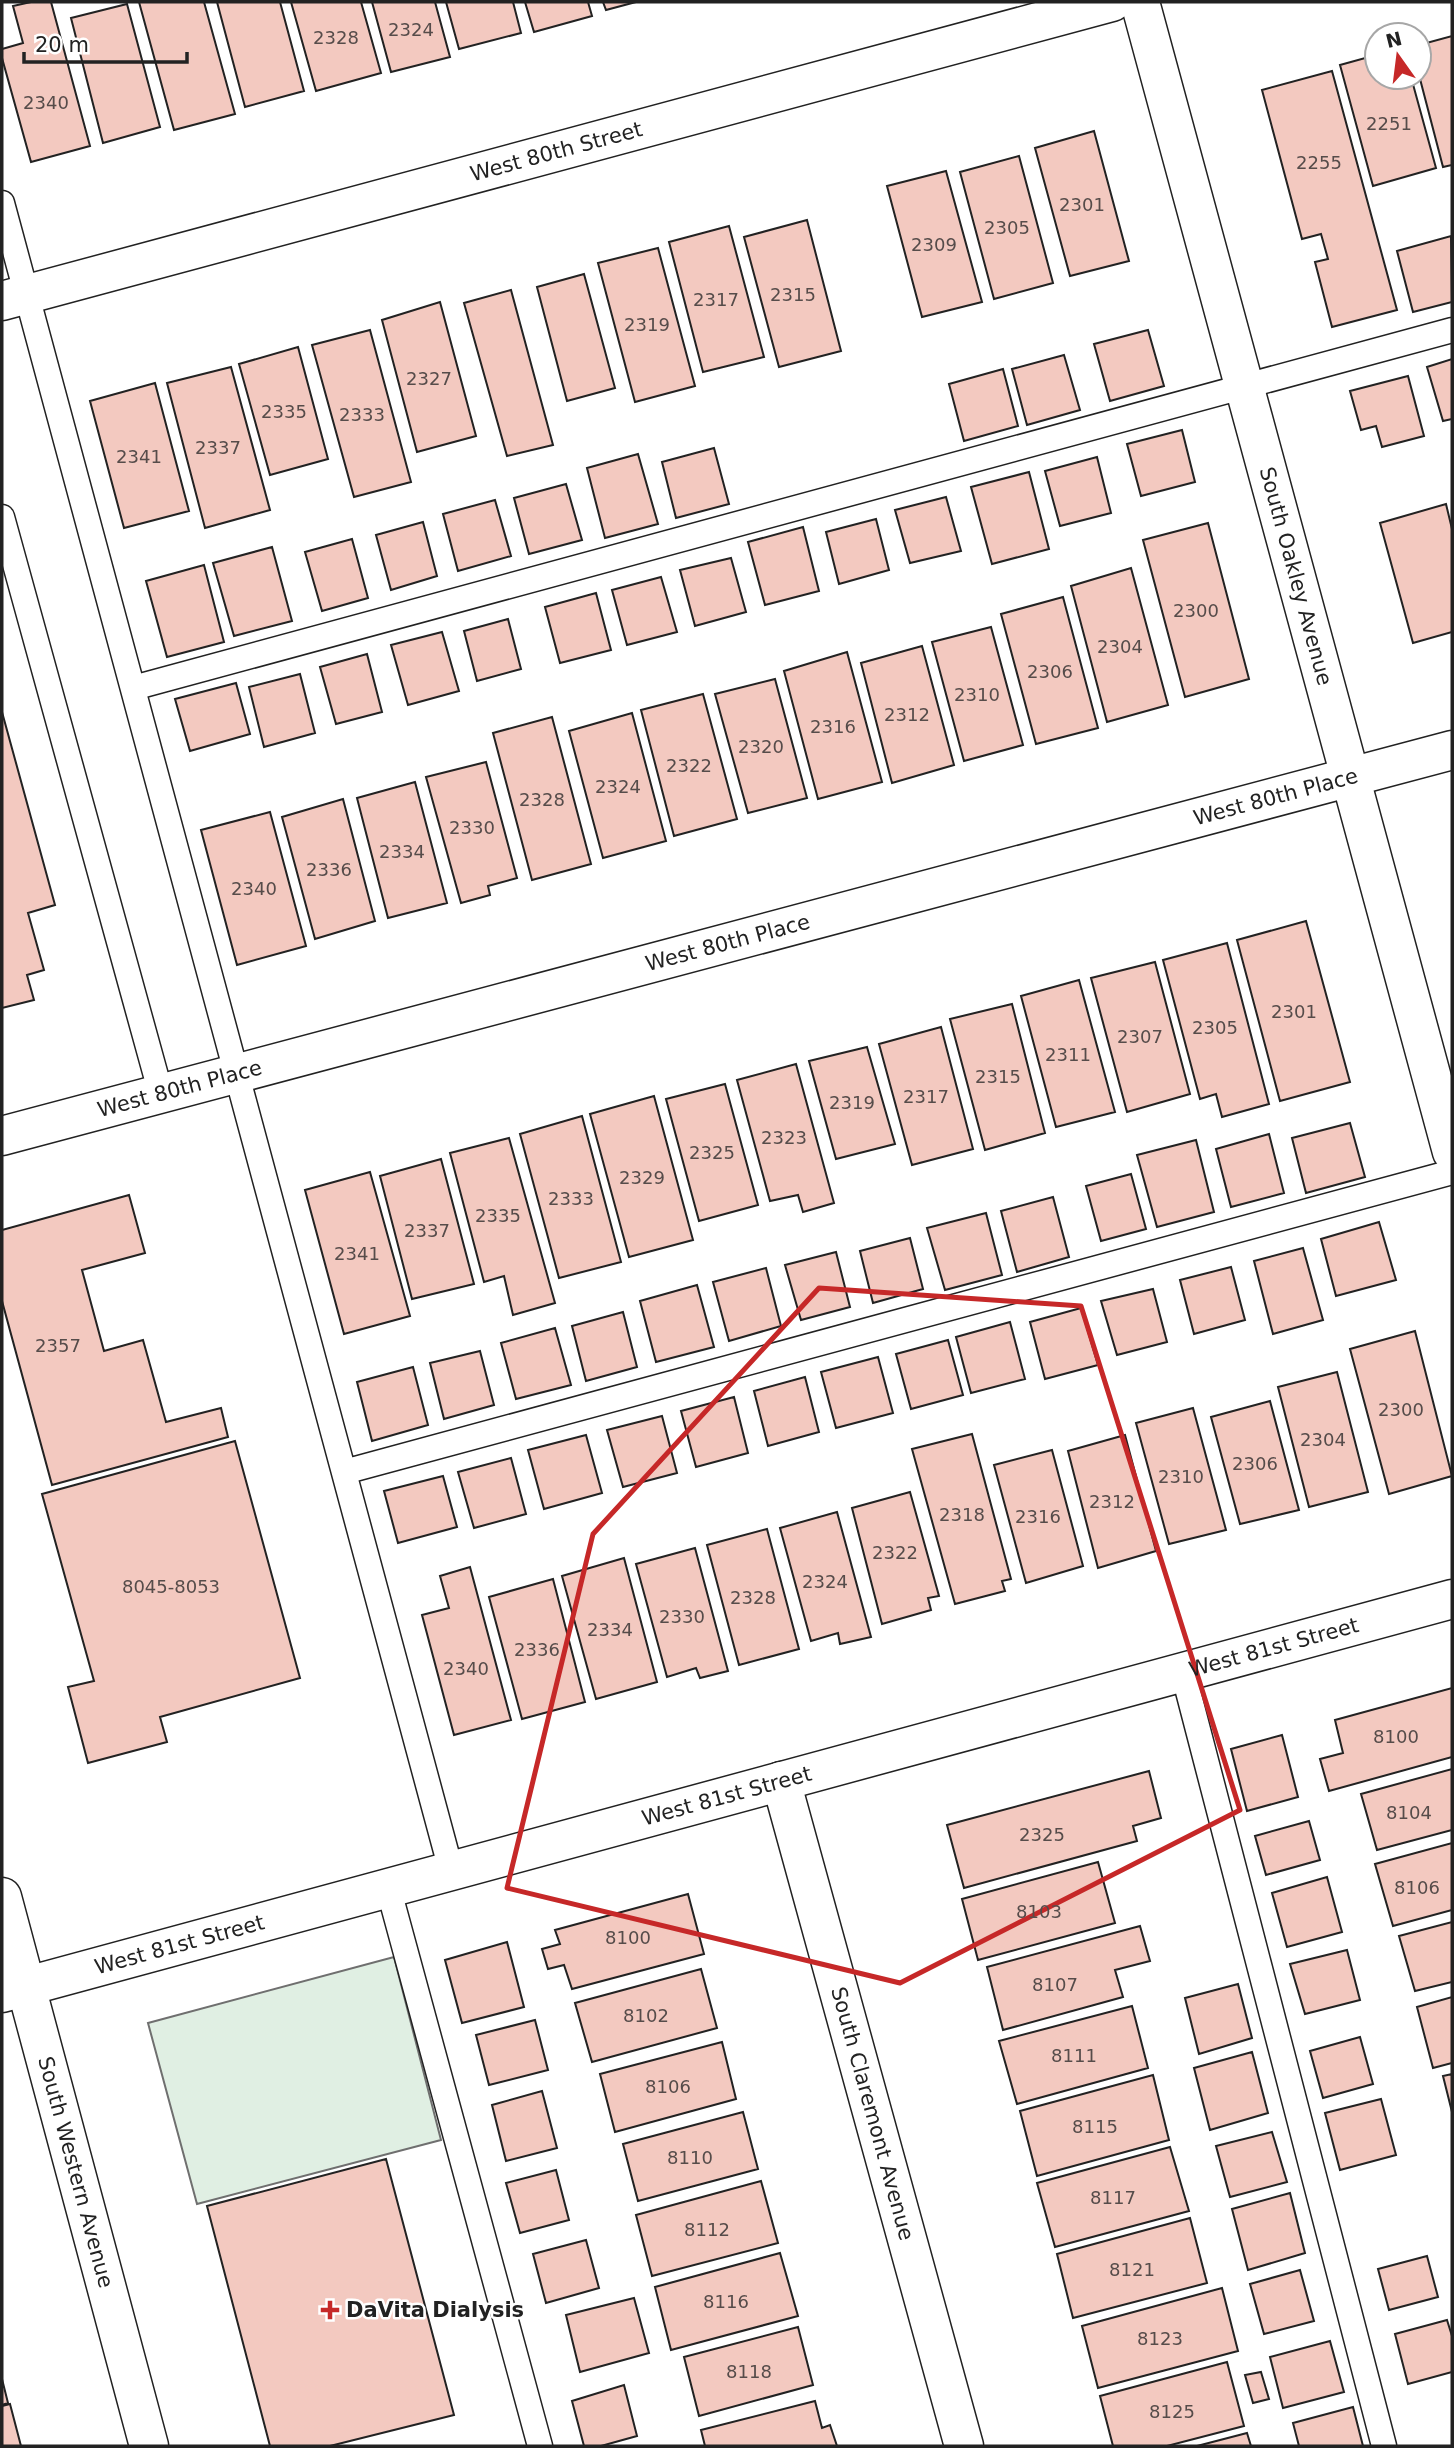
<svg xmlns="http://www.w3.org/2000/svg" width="1454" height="2448" font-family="'DejaVu Sans',sans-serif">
<rect width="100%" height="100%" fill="#fff"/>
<path fill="#e0efe3" stroke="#6f6f6f" stroke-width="2" d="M 394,1957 L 441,2140 L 197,2204 L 148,2023 Z"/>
<path fill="#f3c9c0" stroke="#222" stroke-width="2" d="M 31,2 L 51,2 L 90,146 L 31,162 L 2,58 L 2,49 L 23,43 L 13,6 Z
M 139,2 L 204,2 L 235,114 L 174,130 Z
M 217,2 L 280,2 L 304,91 L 245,107 Z
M 291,2 L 361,2 L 381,73 L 316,91 Z
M 372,2 L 435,2 L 450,57 L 391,72 Z
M 446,2 L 513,2 L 521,33 L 459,49 Z
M 525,2 L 588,2 L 592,16 L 534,32 Z
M 603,2 L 636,2 L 606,10 Z
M 127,4 L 160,127 L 103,143 L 71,18 Z
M 1452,36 L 1452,165 L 1443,167 L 1419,75 L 1419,45 Z
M 1376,55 L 1377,77 L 1411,77 L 1436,168 L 1373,186 L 1340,65 Z
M 1332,71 L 1397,310 L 1332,327 L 1315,262 L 1328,259 L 1321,234 L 1302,239 L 1262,90 Z
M 1094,131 L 1129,261 L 1070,276 L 1035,148 Z
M 1019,156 L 1053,283 L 994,299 L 960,172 Z
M 946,171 L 982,302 L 922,317 L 887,186 Z
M 807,220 L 841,351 L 779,367 L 744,237 Z
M 729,226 L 764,357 L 703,372 L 669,242 Z
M 1451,236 L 1452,302 L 1413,312 L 1397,251 Z
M 658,248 L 695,386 L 635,402 L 598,263 Z
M 584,274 L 615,388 L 567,401 L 537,287 Z
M 511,290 L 553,445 L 507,456 L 464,303 Z
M 440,302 L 476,436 L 417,452 L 382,320 Z
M 370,330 L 411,482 L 354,497 L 312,345 Z
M 1148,330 L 1164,386 L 1110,401 L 1094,344 Z
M 298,347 L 328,459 L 270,475 L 239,364 Z
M 1064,355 L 1080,410 L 1027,425 L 1012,369 Z
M 1452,359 L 1452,419 L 1443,421 L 1427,367 Z
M 231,367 L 270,510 L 205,528 L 167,383 Z
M 1003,369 L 1018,426 L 964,441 L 949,384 Z
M 1408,376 L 1424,436 L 1382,447 L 1376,426 L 1361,430 L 1350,391 Z
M 155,383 L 189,511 L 124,528 L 90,401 Z
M 1182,430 L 1195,482 L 1141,496 L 1127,444 Z
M 714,448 L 729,504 L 676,518 L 662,462 Z
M 638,454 L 658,524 L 605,538 L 587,468 Z
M 1097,457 L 1111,513 L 1060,526 L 1045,471 Z
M 1029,472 L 1049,549 L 992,564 L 971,487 Z
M 566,484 L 582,540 L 529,554 L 514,498 Z
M 946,497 L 961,551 L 910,563 L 895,510 Z
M 495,500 L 511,556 L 458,571 L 443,514 Z
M 1446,504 L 1452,529 L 1452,632 L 1413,643 L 1380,523 Z
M 876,519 L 889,570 L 839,584 L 826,532 Z
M 423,522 L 437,576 L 391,590 L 376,535 Z
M 1208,523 L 1249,679 L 1185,697 L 1143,540 Z
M 803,527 L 819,591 L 765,605 L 748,542 Z
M 352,539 L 368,598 L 322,611 L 305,552 Z
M 272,547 L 292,621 L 234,636 L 213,563 Z
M 731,558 L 746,612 L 695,626 L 680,570 Z
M 204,565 L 224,642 L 167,657 L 146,581 Z
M 1131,568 L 1168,705 L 1107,722 L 1071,586 Z
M 661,577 L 677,632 L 627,645 L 612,590 Z
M 596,593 L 611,650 L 560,663 L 545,607 Z
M 1063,597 L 1098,728 L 1036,744 L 1001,614 Z
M 508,619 L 521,669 L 477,681 L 464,631 Z
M 991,627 L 1023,745 L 964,761 L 932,642 Z
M 442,632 L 459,691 L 408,705 L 391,645 Z
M 922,646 L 954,765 L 892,783 L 861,663 Z
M 847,652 L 882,782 L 818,799 L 784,671 Z
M 367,654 L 382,712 L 336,724 L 320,667 Z
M 300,674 L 315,733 L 264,747 L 249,687 Z
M 775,679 L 807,798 L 748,813 L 715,694 Z
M 236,683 L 250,734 L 190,751 L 175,699 Z
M 703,694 L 737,819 L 674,836 L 641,710 Z
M 2,712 L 55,905 L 28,913 L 44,970 L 27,975 L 34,1000 L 2,1008 Z
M 632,713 L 666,841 L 603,858 L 569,731 Z
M 552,717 L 591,864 L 532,880 L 493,733 Z
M 486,762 L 517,878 L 488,886 L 490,895 L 461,903 L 426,777 Z
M 415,782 L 447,903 L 388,918 L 357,798 Z
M 343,799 L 375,921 L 315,939 L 282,817 Z
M 270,812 L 306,946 L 237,965 L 201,830 Z
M 1306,921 L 1350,1082 L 1280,1101 L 1237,940 Z
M 1227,943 L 1269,1104 L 1222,1117 L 1216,1094 L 1200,1099 L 1163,960 Z
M 1155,962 L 1190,1094 L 1127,1112 L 1091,978 Z
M 1079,980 L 1115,1112 L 1056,1127 L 1021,996 Z
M 1012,1004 L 1045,1133 L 985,1150 L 950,1019 Z
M 941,1027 L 973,1149 L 912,1165 L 879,1044 Z
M 867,1047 L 895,1144 L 836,1159 L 809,1061 Z
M 796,1064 L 834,1203 L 803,1212 L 798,1195 L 770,1201 L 737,1080 Z
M 725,1084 L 758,1205 L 699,1221 L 666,1099 Z
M 654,1096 L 693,1240 L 629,1257 L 590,1114 Z
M 582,1116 L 621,1262 L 559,1278 L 520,1134 Z
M 1350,1123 L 1365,1177 L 1306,1193 L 1292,1138 Z
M 1269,1134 L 1284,1193 L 1231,1207 L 1216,1149 Z
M 509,1138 L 555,1303 L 513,1315 L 504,1276 L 484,1282 L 450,1153 Z
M 1196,1140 L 1214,1212 L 1157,1227 L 1137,1155 Z
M 441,1159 L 474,1284 L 412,1299 L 380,1176 Z
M 370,1172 L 410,1316 L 344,1334 L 305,1190 Z
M 1131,1174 L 1146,1229 L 1101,1241 L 1086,1186 Z
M 129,1195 L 145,1253 L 82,1270 L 104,1351 L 143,1340 L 166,1422 L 221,1408 L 228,1437 L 52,1485 L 2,1301 L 2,1230 Z
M 1053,1197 L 1069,1257 L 1017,1272 L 1001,1211 Z
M 986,1213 L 1002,1275 L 945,1290 L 927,1228 Z
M 1379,1222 L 1396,1280 L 1336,1296 L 1321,1239 Z
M 910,1238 L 923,1289 L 873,1303 L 860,1251 Z
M 1303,1248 L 1323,1320 L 1273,1334 L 1254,1261 Z
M 836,1252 L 850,1307 L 801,1320 L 785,1265 Z
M 1231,1267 L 1245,1320 L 1194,1334 L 1180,1280 Z
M 766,1268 L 781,1326 L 729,1341 L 713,1282 Z
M 697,1285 L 714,1347 L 656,1362 L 640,1301 Z
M 1153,1289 L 1167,1342 L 1117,1355 L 1101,1301 Z
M 1081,1308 L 1098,1365 L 1045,1379 L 1030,1322 Z
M 623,1312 L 637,1367 L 586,1381 L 572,1326 Z
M 1010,1322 L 1025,1379 L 971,1393 L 956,1337 Z
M 555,1328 L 571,1385 L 516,1399 L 501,1343 Z
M 1415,1331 L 1452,1476 L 1389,1494 L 1350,1349 Z
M 948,1340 L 963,1395 L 911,1409 L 896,1354 Z
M 480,1351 L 494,1405 L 444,1419 L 430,1363 Z
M 878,1357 L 893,1413 L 836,1428 L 821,1372 Z
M 413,1367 L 428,1425 L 372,1441 L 357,1382 Z
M 1337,1372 L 1368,1492 L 1309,1507 L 1278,1387 Z
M 805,1377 L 819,1432 L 768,1446 L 754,1391 Z
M 734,1397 L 748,1453 L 696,1467 L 681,1411 Z
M 1270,1401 L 1299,1510 L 1240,1524 L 1211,1417 Z
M 1193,1408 L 1226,1530 L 1169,1544 L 1136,1423 Z
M 662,1416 L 677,1473 L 623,1487 L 607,1430 Z
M 972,1434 L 1011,1579 L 1002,1581 L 1005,1591 L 955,1604 L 912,1449 Z
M 586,1435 L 602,1493 L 544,1509 L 528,1450 Z
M 1125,1435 L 1156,1551 L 1098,1568 L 1068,1451 Z
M 235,1441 L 300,1678 L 160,1717 L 167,1742 L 88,1763 L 68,1687 L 94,1681 L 42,1494 Z
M 1052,1450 L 1083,1566 L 1026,1583 L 994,1465 Z
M 511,1458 L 526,1514 L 474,1528 L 458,1472 Z
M 443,1476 L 457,1527 L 398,1543 L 384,1491 Z
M 910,1492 L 939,1596 L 928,1598 L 931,1610 L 882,1624 L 852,1508 Z
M 837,1512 L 871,1637 L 840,1644 L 838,1633 L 811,1641 L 780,1528 Z
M 767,1529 L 799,1649 L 739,1665 L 707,1545 Z
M 695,1548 L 728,1671 L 700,1678 L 696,1668 L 667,1677 L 636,1564 Z
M 624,1558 L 657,1682 L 596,1699 L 562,1576 Z
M 470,1567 L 511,1720 L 454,1735 L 422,1615 L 449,1608 L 440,1576 Z
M 553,1579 L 585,1702 L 522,1719 L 489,1597 Z
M 1452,1688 L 1452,1757 L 1329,1791 L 1320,1759 L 1343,1753 L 1335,1720 Z
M 1282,1735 L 1298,1797 L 1247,1811 L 1231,1749 Z
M 1452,1769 L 1452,1830 L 1377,1850 L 1361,1794 Z
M 1149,1771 L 1161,1818 L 1133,1826 L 1137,1841 L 964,1888 L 947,1825 Z
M 1309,1821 L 1320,1860 L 1266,1875 L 1255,1836 Z
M 1452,1843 L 1452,1910 L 1393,1926 L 1375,1864 Z
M 1098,1862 L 1115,1923 L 978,1960 L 962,1899 Z
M 1327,1877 L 1342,1932 L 1287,1947 L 1272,1893 Z
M 688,1894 L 704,1954 L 572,1989 L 564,1965 L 548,1969 L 542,1949 L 560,1944 L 555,1930 Z
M 1452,1922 L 1452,1982 L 1415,1991 L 1399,1936 Z
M 1140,1926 L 1150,1961 L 1115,1970 L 1123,1997 L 1003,2030 L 987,1967 Z
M 507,1942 L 524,2007 L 462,2023 L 445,1960 Z
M 1347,1950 L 1360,2000 L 1305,2014 L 1290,1964 Z
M 701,1969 L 717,2028 L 592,2062 L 575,2003 Z
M 1238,1984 L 1252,2038 L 1199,2054 L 1185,1998 Z
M 1452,1997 L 1452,2063 L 1433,2068 L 1417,2007 Z
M 1132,2006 L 1148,2068 L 1017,2104 L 999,2041 Z
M 535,2020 L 548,2070 L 489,2085 L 476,2035 Z
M 1360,2037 L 1373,2084 L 1323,2098 L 1310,2051 Z
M 722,2042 L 736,2099 L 615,2132 L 600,2074 Z
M 1252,2052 L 1268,2113 L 1210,2130 L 1194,2068 Z
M 1452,2074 L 1452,2112 L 1443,2076 Z
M 1153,2075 L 1169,2140 L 1037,2176 L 1020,2111 Z
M 542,2091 L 557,2148 L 506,2161 L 492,2105 Z
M 1381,2099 L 1396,2155 L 1340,2170 L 1325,2113 Z
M 743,2112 L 758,2169 L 638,2201 L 623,2144 Z
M 1272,2132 L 1287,2182 L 1230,2197 L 1216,2146 Z
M 1170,2147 L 1189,2211 L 1055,2247 L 1037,2183 Z
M 386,2159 L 454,2415 L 330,2446 L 270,2446 L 207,2206 Z
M 556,2170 L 569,2220 L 520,2233 L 506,2183 Z
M 761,2181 L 778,2243 L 652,2276 L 636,2215 Z
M 1290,2193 L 1305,2253 L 1248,2270 L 1232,2209 Z
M 1190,2218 L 1207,2283 L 1073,2318 L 1057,2254 Z
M 586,2240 L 599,2288 L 546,2303 L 533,2254 Z
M 780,2253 L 798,2316 L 671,2350 L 655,2287 Z
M 1427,2256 L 1438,2297 L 1389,2310 L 1378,2269 Z
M 1300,2270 L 1314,2321 L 1264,2334 L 1250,2284 Z
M 1222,2288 L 1238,2351 L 1098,2388 L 1082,2326 Z
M 634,2298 L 649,2353 L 580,2372 L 566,2315 Z
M 1447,2320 L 1452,2336 L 1452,2372 L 1408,2384 L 1395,2334 Z
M 798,2327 L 813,2385 L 699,2416 L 684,2357 Z
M 1330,2341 L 1344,2392 L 1283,2408 L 1270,2357 Z
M 1227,2362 L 1244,2426 L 1167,2446 L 1113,2446 L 1100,2396 Z
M 1261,2372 L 1269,2399 L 1253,2403 L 1245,2375 Z
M 2,2379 L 8,2403 L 2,2405 Z
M 624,2385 L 637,2436 L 601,2446 L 584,2446 L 572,2401 Z
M 815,2401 L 822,2428 L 830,2425 L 837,2446 L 705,2446 L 701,2430 Z
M 10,2404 L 21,2446 L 2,2446 L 2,2406 Z
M 1353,2407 L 1363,2446 L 1299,2446 L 1293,2423 Z
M 1247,2433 L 1251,2446 L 1197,2446 Z"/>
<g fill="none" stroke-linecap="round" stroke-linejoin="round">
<g stroke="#222" stroke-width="27">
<path id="service" d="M 2,203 L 451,1870
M 2,517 L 161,1094
M 133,688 L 1452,330
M 344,1472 L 1452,1172
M 1183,1672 L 1384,2446
M 388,1887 L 540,2446"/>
</g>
<g stroke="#222" stroke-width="41">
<g id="minor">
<path id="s1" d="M 1140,2 L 1452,1152"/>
<path id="s2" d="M 2,301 L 1112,2"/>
<path id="s3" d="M 2,1136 L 1452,750"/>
<path id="s4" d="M 781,1781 L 964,2446"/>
<path id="s5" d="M 2,1993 L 1452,1599"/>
</g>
</g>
<g stroke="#222" stroke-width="41">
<g id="secondary">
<path id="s6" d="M 2,1897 L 149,2446"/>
</g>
</g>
<use href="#service" stroke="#fff" stroke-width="24"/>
<use href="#minor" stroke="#fff" stroke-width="38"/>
<use href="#secondary" stroke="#fff" stroke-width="38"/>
</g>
<path fill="none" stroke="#c62828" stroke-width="5" stroke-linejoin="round" d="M 819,1288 L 1081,1306 L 1240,1810 L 900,1983 L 507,1888 L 593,1534 Z"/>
<path fill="#c62828" stroke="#fff" stroke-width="2.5" d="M326.5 2299.5h7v7h7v7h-7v7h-7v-7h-7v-7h7z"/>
<g text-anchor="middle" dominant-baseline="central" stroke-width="5" stroke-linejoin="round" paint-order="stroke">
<g font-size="18" fill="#564c4a">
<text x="411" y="29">2324</text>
<text x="336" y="37">2328</text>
<text x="46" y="102">2340</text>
<text x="1389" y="123">2251</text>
<text x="1319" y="162">2255</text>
<text x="1082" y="204">2301</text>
<text x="1007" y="227">2305</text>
<text x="934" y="244">2309</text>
<text x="793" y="294">2315</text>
<text x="716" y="299">2317</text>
<text x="647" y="324">2319</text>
<text x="429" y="378">2327</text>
<text x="284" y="411">2335</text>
<text x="362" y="414">2333</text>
<text x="218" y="447">2337</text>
<text x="139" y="456">2341</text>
<text x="1196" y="610">2300</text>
<text x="1120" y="646">2304</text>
<text x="1050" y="671">2306</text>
<text x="977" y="694">2310</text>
<text x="907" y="714">2312</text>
<text x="833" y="726">2316</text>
<text x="761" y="746">2320</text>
<text x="689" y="765">2322</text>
<text x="618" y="786">2324</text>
<text x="542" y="799">2328</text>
<text x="472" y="827">2330</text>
<text x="402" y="851">2334</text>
<text x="329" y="869">2336</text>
<text x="254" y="888">2340</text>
<text x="1294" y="1011">2301</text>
<text x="1215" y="1027">2305</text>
<text x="1140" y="1036">2307</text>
<text x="1068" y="1054">2311</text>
<text x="998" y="1076">2315</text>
<text x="926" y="1096">2317</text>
<text x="852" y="1102">2319</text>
<text x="784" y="1137">2323</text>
<text x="712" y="1152">2325</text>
<text x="642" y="1177">2329</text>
<text x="571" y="1198">2333</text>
<text x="498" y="1215">2335</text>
<text x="427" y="1230">2337</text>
<text x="357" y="1253">2341</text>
<text x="58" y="1345">2357</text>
<text x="1401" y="1409">2300</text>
<text x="1323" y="1439">2304</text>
<text x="1255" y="1463">2306</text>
<text x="1181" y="1476">2310</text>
<text x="1112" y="1501">2312</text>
<text x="962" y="1514">2318</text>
<text x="1038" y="1516">2316</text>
<text x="895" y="1552">2322</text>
<text x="825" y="1581">2324</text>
<text x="171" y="1586">8045-8053</text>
<text x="753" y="1597">2328</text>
<text x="682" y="1616">2330</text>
<text x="610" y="1629">2334</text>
<text x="537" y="1649">2336</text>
<text x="466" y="1668">2340</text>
<text x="1396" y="1736">8100</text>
<text x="1409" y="1812">8104</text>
<text x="1042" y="1834">2325</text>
<text x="1417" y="1887">8106</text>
<text x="1039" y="1911">8103</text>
<text x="628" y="1937">8100</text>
<text x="1055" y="1984">8107</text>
<text x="646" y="2015">8102</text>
<text x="1074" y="2055">8111</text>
<text x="668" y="2086">8106</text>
<text x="1095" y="2126">8115</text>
<text x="690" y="2157">8110</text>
<text x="1113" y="2197">8117</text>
<text x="707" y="2229">8112</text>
<text x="1132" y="2269">8121</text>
<text x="726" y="2301">8116</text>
<text x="1160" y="2338">8123</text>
<text x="749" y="2371">8118</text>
<text x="1172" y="2411">8125</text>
</g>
<g font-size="21" fill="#222" stroke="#fff">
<text stroke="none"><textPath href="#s2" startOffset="574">West 80th Street</textPath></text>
<text stroke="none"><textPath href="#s1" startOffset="595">South Oakley Avenue</textPath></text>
<text stroke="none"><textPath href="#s3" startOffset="1318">West 80th Place</textPath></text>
<text stroke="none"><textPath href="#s3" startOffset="751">West 80th Place</textPath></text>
<text stroke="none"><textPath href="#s3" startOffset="184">West 80th Place</textPath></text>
<text stroke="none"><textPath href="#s5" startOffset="1318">West 81st Street</textPath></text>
<text stroke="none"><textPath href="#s5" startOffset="751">West 81st Street</textPath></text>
<text stroke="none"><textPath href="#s5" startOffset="184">West 81st Street</textPath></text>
<text stroke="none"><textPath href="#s4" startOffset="345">South Claremont Avenue</textPath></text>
<text stroke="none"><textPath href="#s6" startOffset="285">South Western Avenue</textPath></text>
</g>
<g font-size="21" font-weight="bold" fill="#222" stroke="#fff" text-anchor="start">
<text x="346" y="2310">DaVita Dialysis</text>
</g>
</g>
<rect width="1454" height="2448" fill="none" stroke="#222222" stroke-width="7"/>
<g transform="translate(1398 56) rotate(346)"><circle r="33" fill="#ffffff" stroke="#a7a7a7" stroke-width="2"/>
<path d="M0-5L12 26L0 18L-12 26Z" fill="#c62828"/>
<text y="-10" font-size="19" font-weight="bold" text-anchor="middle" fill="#222222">N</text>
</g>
<path d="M24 52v10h163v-10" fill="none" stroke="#222222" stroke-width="3.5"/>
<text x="35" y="52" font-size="21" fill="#222222" stroke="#ffffff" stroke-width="5" paint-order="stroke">20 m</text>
</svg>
